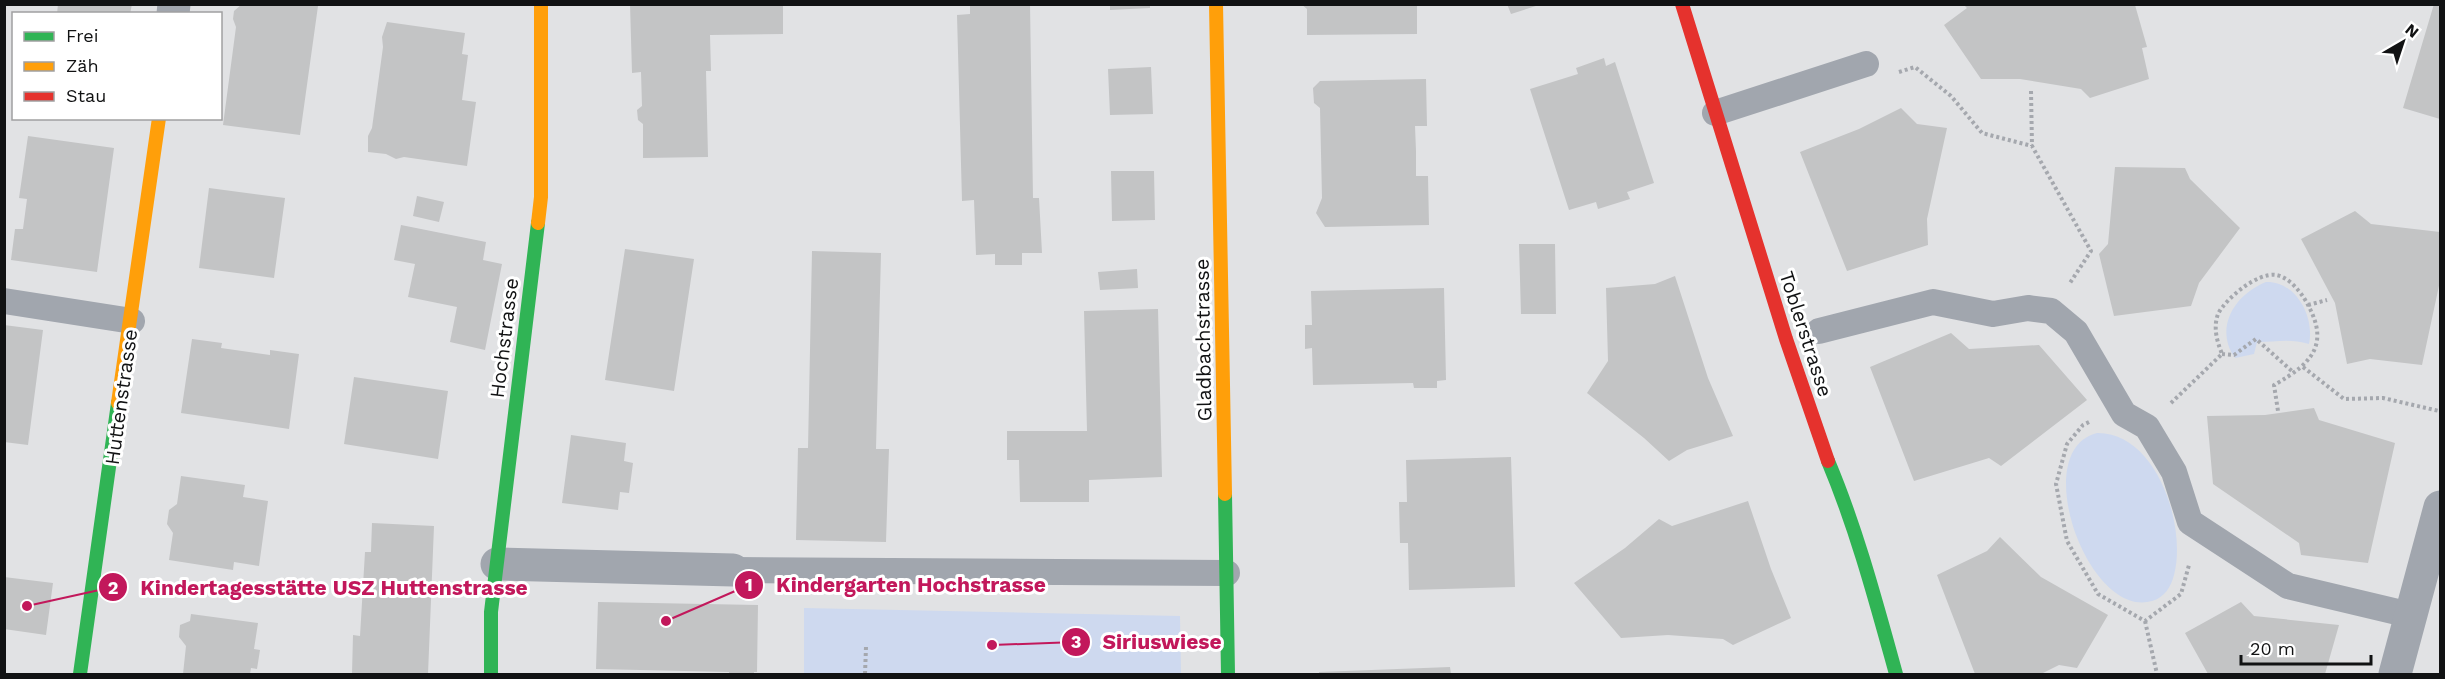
<svg xmlns="http://www.w3.org/2000/svg" width="2445" height="679" font-family="'Work Sans',sans-serif">
<rect width="100%" height="100%" fill="#e1e2e4"/>
<path fill="#ced9ef" d="M 2266,282 C 2296,281 2315,317 2309,344 C 2290,338 2276,342 2257,342 L 2254,354 L 2235,358 C 2214,328 2234,295 2266,282 Z
M 2097,433 C 2157,432 2187,527 2174,575 C 2171,587 2164,598 2152,601 C 2089,620 2027,451 2097,433 Z
M 804,608 L 1180,616 L 1181,674 L 804,674 Z"/>
<path fill="#c3c4c5" d="M 58,4 L 132,4 L 130,14 L 57,14 Z
M 242,4 L 318,6 L 300,135 L 223,125 L 236,27 L 233,19 L 234,11 Z
M 630,4 L 783,4 L 783,34 L 710,35 L 711,71 L 706,71 L 708,157 L 643,158 L 643,124 L 638,120 L 637,110 L 642,106 L 641,72 L 632,73 Z
M 970,4 L 1030,4 L 1033,198 L 1039,198 L 1042,253 L 1022,253 L 1022,265 L 995,265 L 995,254 L 976,255 L 974,200 L 962,201 L 957,15 L 970,14 Z
M 1301,4 L 1417,4 L 1417,34 L 1307,35 L 1307,9 Z
M 1507,4 L 1539,4 L 1539,5 L 1511,14 Z
M 2434,4 L 2440,4 L 2440,119 L 2403,108 Z
M 1110,5 L 1150,5 L 1150,8 L 1110,10 Z
M 1964,5 L 2135,5 L 2147,47 L 2142,48 L 2149,79 L 2090,98 L 2081,89 L 2020,79 L 1981,79 L 1944,25 L 1967,8 Z
M 387,22 L 465,33 L 462,54 L 468,55 L 462,100 L 476,102 L 467,166 L 404,157 L 396,159 L 386,154 L 368,152 L 368,136 L 372,128 L 383,47 L 382,37 Z
M 1604,58 L 1606,66 L 1615,62 L 1654,183 L 1627,192 L 1630,199 L 1598,209 L 1596,202 L 1569,210 L 1530,89 L 1578,74 L 1576,68 Z
M 1151,67 L 1153,114 L 1110,115 L 1108,69 Z
M 1426,79 L 1427,126 L 1415,126 L 1416,151 L 1416,176 L 1428,176 L 1429,225 L 1325,227 L 1316,213 L 1322,198 L 1320,108 L 1314,103 L 1313,88 L 1320,81 Z
M 1901,108 L 1917,124 L 1947,128 L 1927,219 L 1928,245 L 1847,271 L 1800,152 L 1859,129 Z
M 28,136 L 114,148 L 97,272 L 11,260 L 15,229 L 23,229 L 27,199 L 19,198 Z
M 2115,167 L 2185,168 L 2190,179 L 2240,228 L 2199,283 L 2191,306 L 2114,316 L 2099,254 L 2108,244 Z
M 1111,171 L 1154,171 L 1155,220 L 1112,221 Z
M 209,188 L 285,198 L 274,278 L 199,268 Z
M 417,196 L 444,202 L 439,222 L 413,216 Z
M 2355,211 L 2371,224 L 2440,232 L 2440,281 L 2422,365 L 2370,359 L 2347,364 L 2335,303 L 2301,239 Z
M 401,225 L 486,242 L 483,260 L 502,264 L 485,350 L 450,342 L 457,307 L 408,297 L 415,264 L 394,260 Z
M 1519,244 L 1555,244 L 1556,314 L 1521,314 Z
M 625,249 L 694,259 L 674,391 L 605,380 Z
M 812,251 L 881,253 L 876,449 L 889,449 L 886,542 L 796,540 L 798,448 L 808,448 Z
M 1137,269 L 1138,288 L 1100,290 L 1098,272 Z
M 1675,276 L 1708,378 L 1733,436 L 1687,450 L 1669,461 L 1644,438 L 1587,393 L 1608,361 L 1606,288 L 1655,284 Z
M 1444,288 L 1446,380 L 1437,381 L 1437,388 L 1414,388 L 1413,383 L 1313,385 L 1312,348 L 1305,349 L 1305,325 L 1312,325 L 1311,291 Z
M 1158,309 L 1162,477 L 1089,480 L 1089,502 L 1020,502 L 1019,460 L 1007,460 L 1007,431 L 1087,431 L 1084,311 Z
M 4,325 L 43,330 L 28,445 L 4,442 Z
M 1951,333 L 1969,349 L 2039,345 L 2087,400 L 2001,466 L 1989,458 L 1914,481 L 1870,367 Z
M 192,339 L 222,343 L 221,348 L 270,355 L 270,350 L 299,354 L 289,429 L 181,413 Z
M 354,377 L 448,391 L 438,459 L 344,444 Z
M 2314,408 L 2319,420 L 2395,443 L 2368,563 L 2301,555 L 2299,543 L 2213,484 L 2207,416 L 2265,415 Z
M 571,435 L 626,443 L 624,461 L 633,463 L 629,493 L 620,492 L 618,510 L 562,503 Z
M 1511,457 L 1515,587 L 1409,590 L 1408,543 L 1400,543 L 1399,502 L 1407,502 L 1406,460 Z
M 181,476 L 245,485 L 243,497 L 268,501 L 259,566 L 234,562 L 233,570 L 169,560 L 173,533 L 167,524 L 169,510 L 177,504 Z
M 1748,501 L 1771,569 L 1791,618 L 1733,645 L 1723,639 L 1668,635 L 1621,638 L 1574,583 L 1625,548 L 1659,519 L 1672,526 Z
M 372,523 L 434,526 L 428,674 L 352,674 L 353,635 L 360,636 L 365,552 L 371,552 Z
M 2000,537 L 2041,577 L 2108,615 L 2077,668 L 2059,665 L 2041,674 L 1975,674 L 1937,575 L 1987,551 Z
M 4,577 L 53,583 L 46,635 L 4,629 Z
M 598,602 L 758,605 L 757,672 L 754,672 L 754,674 L 729,674 L 729,672 L 596,669 Z
M 2241,602 L 2254,616 L 2339,625 L 2325,674 L 2208,674 L 2185,633 Z
M 191,614 L 258,623 L 254,649 L 260,650 L 257,669 L 251,668 L 250,674 L 183,674 L 186,646 L 179,637 L 180,625 L 190,621 Z
M 1450,667 L 1451,674 L 1319,674 L 1319,672 Z"/>
<g fill="none" stroke-linecap="round" stroke-linejoin="round">
<path stroke="#a5a8ae" stroke-width="4" stroke-dasharray="3 3" stroke-linecap="butt" d="M 1899,72 L 1915,67 L 1951,96 L 1982,133 L 2032,146 L 2091,251 L 2070,283
M 2031,91 L 2032,146
M 2308,305 L 2327,300
M 2222,354 L 2234,355 L 2256,339 L 2294,373
M 2303,367 L 2344,399 L 2383,398 L 2439,411
M 2171,403 L 2222,354 C 2217,341 2213,328 2218,314 C 2226,298 2258,272 2276,275 C 2288,277 2298,289 2304,298 C 2331,342 2315,362 2274,385 L 2278,411
M 2089,422 L 2083,425 L 2067,444 L 2056,484 L 2067,541 L 2098,594 L 2145,621 L 2181,594 L 2189,565
M 2145,621 L 2157,674
M 865,674 L 866,647"/>
<path stroke="#a1a6ae" stroke-width="26" d="M 1715,113 L 1866,64
M 4,301 L 132,321
M 1819,331 L 1933,302 L 1993,314 L 2028,308 L 2051,311 L 2076,332 L 2124,414 L 2147,427 L 2174,472 L 2190,522 L 2288,586 L 2410,615
M 733,570 L 1227,573"/>
<path stroke="#a1a6ae" stroke-width="33" d="M 173,14 L 174,4
M 497,564 L 733,570
M 2395,674 L 2440,507"/>
<path stroke="#30b455" stroke-width="14" d="M 1828,461 C 1857,530 1876,602 1896,674
M 1225,494 L 1228,674
M 80,674 L 118,403
M 491,674 L 491,612 L 538,223"/>
<path stroke="#ff9f0a" stroke-width="14" d="M 1216,4 L 1225,494
M 538,223 L 541,197 L 541,4
M 118,403 L 159,118"/>
<path stroke="#e5322d" stroke-width="14" d="M 1682,4 L 1786,339 L 1828,461"/>
</g>
<g text-anchor="middle" dominant-baseline="central" stroke-width="6" stroke-linejoin="round" paint-order="stroke">
<g font-size="20" fill="#111213" stroke="#fff">
<text transform="translate(1806 334) rotate(72)">Toblerstrasse</text>
<text transform="translate(504 338) rotate(-83)">Hochstrasse</text>
<text transform="translate(1203 340) rotate(-91)">Gladbachstrasse</text>
<text transform="translate(121 397) rotate(-82)">Huttenstrasse</text>
</g>
</g>
<path fill="none" stroke="#c2185b" stroke-width="2" d="M666 621L749 585M27 606L113 587M992 645L1076 642"/>
<g fill="#c2185b" stroke="#fff" stroke-width="2">
<circle cx="666" cy="621" r="6"/>
<circle cx="27" cy="606" r="6"/>
<circle cx="992" cy="645" r="6"/>
<circle cx="749" cy="585" r="15"/>
<circle cx="113" cy="587" r="15"/>
<circle cx="1076" cy="642" r="15"/>
</g>
<g font-size="18" text-anchor="middle" font-weight="bold" fill="#fff">
<text x="749" y="591">1</text>
<text x="113" y="594">2</text>
<text x="1076" y="648">3</text>
</g>
<g font-size="21" text-anchor="middle" font-weight="bold" fill="#c2185b" stroke="#fff" stroke-width="6" stroke-linejoin="round" paint-order="stroke">
<text x="911" y="592">Kindergarten Hochstrasse</text>
<text x="334" y="595">Kindertagesstätte USZ Huttenstrasse</text>
<text x="1162" y="649">Siriuswiese</text>
</g>
<rect width="2445" height="679" fill="none" stroke="#111213" stroke-width="12"/>
<rect x="12" y="12" width="210" height="108" fill="#ffffff" stroke="#a0a0a1" stroke-width="1.5"/>
<rect x="24" y="32" width="30" height="9" fill="#30b455" stroke="#a0a0a1" stroke-width="1.5"/>
<text x="66" y="42" font-size="18" fill="#111213">Frei</text>
<rect x="24" y="62" width="30" height="9" fill="#ff9f0a" stroke="#a0a0a1" stroke-width="1.5"/>
<text x="66" y="72" font-size="18" fill="#111213">Zäh</text>
<rect x="24" y="92" width="30" height="9" fill="#e5322d" stroke="#a0a0a1" stroke-width="1.5"/>
<text x="66" y="102" font-size="18" fill="#111213">Stau</text>
<g transform="translate(2403 42) rotate(39)" stroke="#ffffff" stroke-width="4.5" paint-order="stroke">
<path d="M0-4.5L10 22L0 15L-10 22Z" fill="#111213"/>
<text y="-9" font-size="16" font-weight="bold" text-anchor="middle" fill="#111213">N</text>
</g>
<path d="M2241 655v9h130v-9" fill="none" stroke="#111213" stroke-width="3"/>
<text x="2250" y="655" font-size="18" fill="#111213" stroke="#ffffff" stroke-width="4.5" paint-order="stroke">20 m</text>
</svg>
